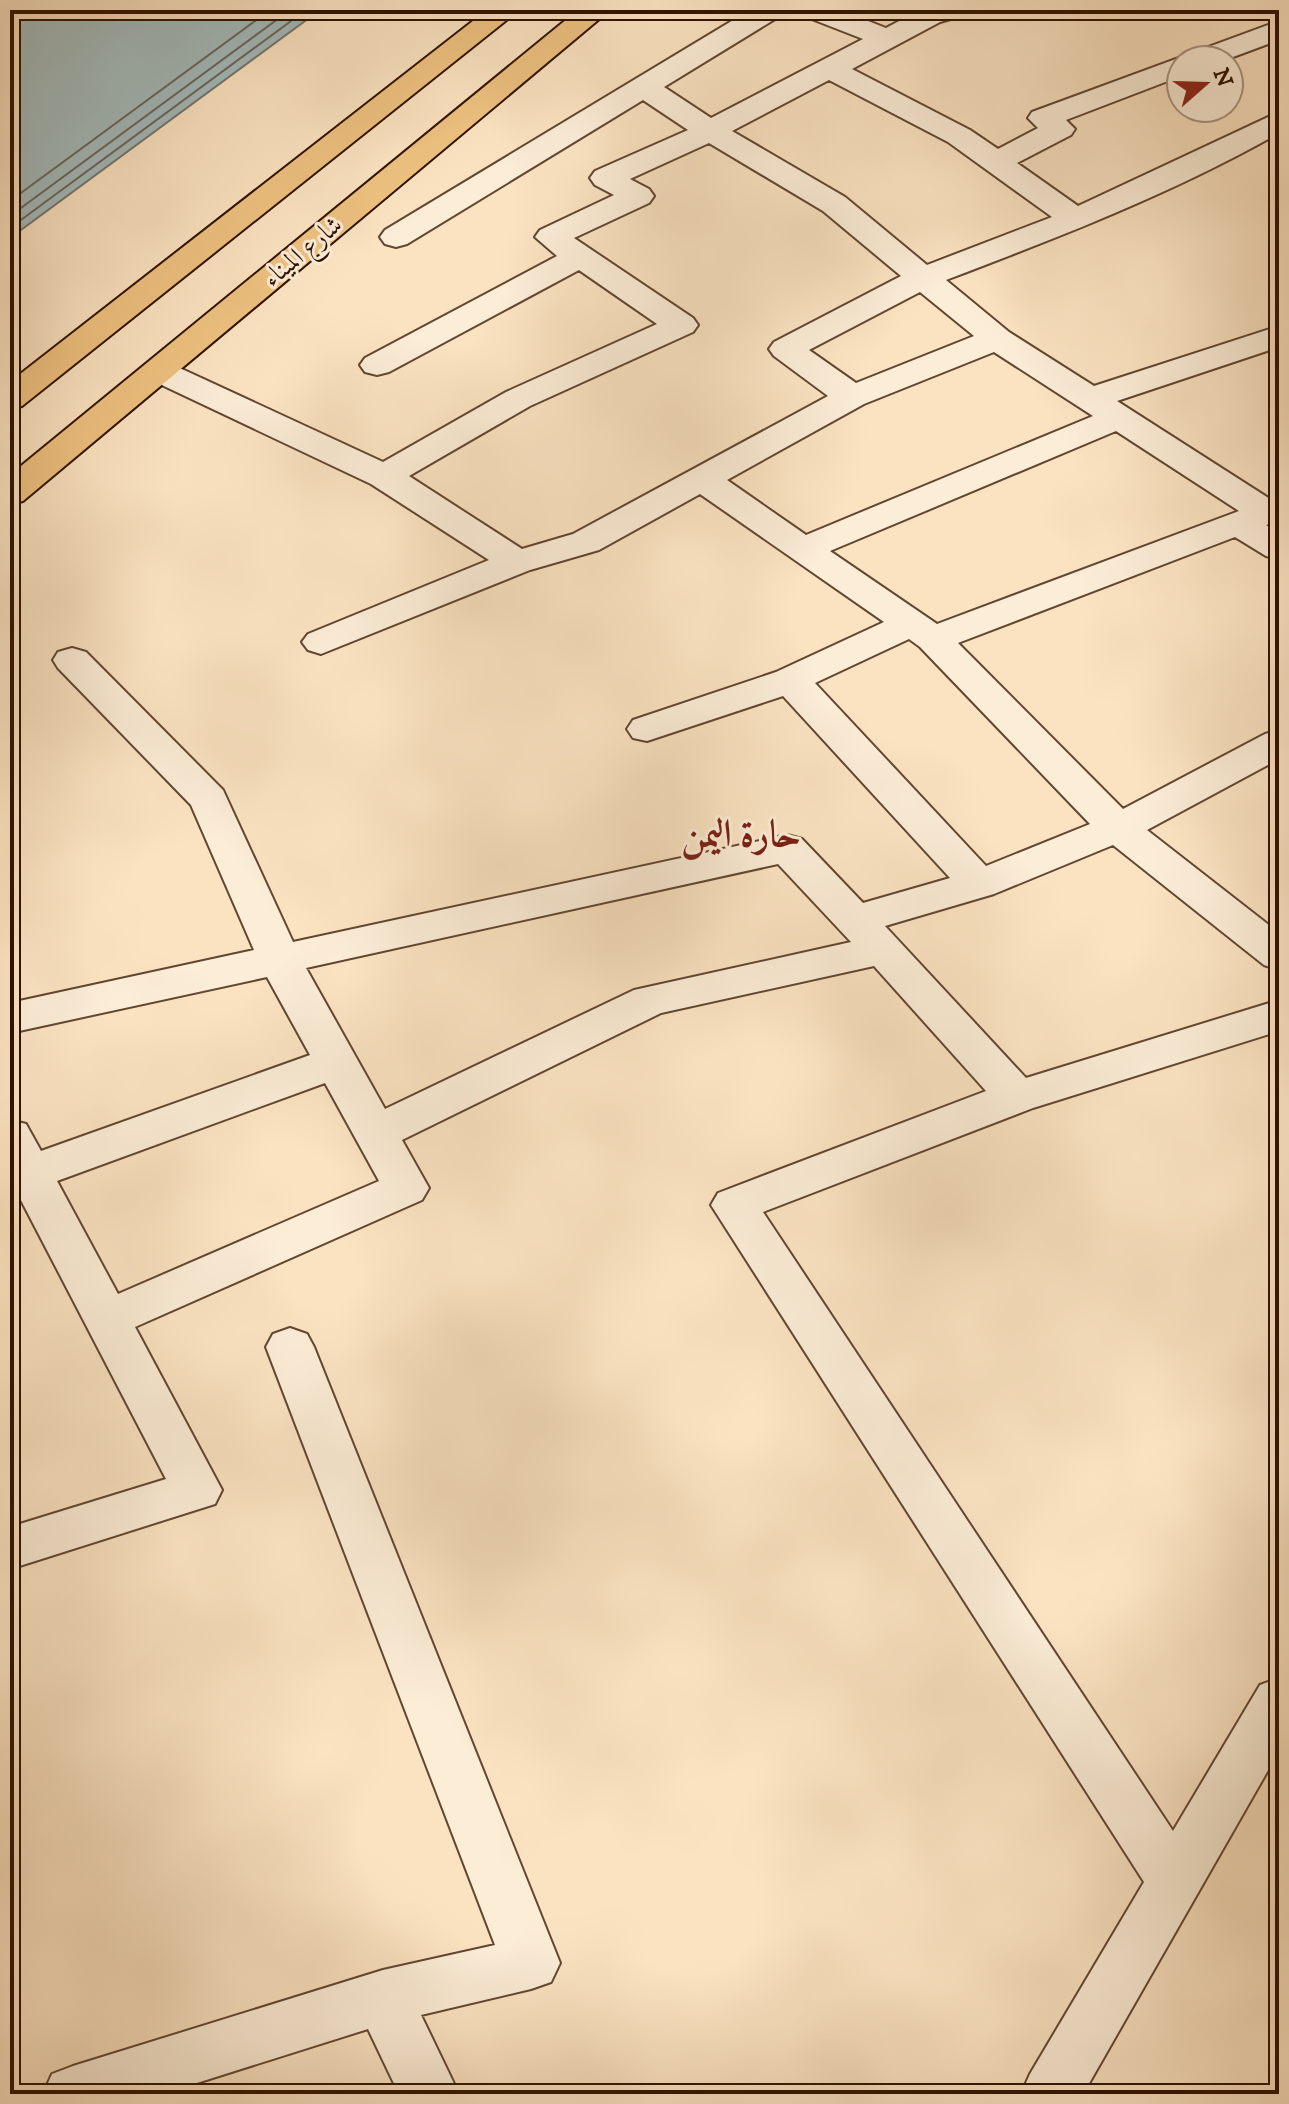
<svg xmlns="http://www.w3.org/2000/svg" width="1289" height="2104" font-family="'IM FELL DW Pica',Amiri,serif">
<rect width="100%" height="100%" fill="#fbe3c2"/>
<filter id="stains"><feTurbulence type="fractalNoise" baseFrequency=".0025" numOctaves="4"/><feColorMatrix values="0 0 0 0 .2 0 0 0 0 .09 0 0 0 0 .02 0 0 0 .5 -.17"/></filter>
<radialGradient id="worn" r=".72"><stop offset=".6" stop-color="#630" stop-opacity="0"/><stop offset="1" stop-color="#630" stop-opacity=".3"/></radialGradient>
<path fill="#a3bbbd" stroke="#747771" stroke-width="2" d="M 10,10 L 320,10 L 10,238 Z"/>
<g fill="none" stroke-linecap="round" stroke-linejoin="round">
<path stroke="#68665e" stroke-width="2" d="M 10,201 L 270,10
M 10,216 L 290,10
M 10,228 L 306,10"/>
<g stroke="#614630" stroke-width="4">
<path id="minor" d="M 750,10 L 784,10 L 780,16 L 664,87 L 711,118 L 863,39 L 804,16 L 800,10 L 840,10 L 886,28 L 920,10 L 965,10 L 961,16 L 940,22 L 852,69 L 970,130 L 998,149 L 1038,128 L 1028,118 L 1032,112 L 1279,21 L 1279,40 L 1225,60 L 1181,60 L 1181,76 L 1066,120 L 1075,129 L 1071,135 L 1017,163 L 1078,206 L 1279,112 L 1279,133 C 1173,193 1059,237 946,280 L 1009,332 L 1094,386 L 1279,326 L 1279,347 L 1117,401 L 1270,499 L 1279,497 L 1279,521 L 1266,525 L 1279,533 L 1279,559 L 1266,556 L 1235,537 L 958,643 L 1123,809 L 1265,734 L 1279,730 L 1279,759 L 1147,830 L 1279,933 L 1279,970 L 1264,965 L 1113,845 L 994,894 L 885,926 L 1026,1078 L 1279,1000 L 1279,1031 L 1033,1108 L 763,1212 L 1173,1831 L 1260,1685 L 1279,1678 L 1279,1751 L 1083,2094 L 1021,2094 L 1030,2074 L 1144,1882 L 711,1205 L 718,1193 L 986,1091 L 874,966 L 661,1013 L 402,1140 L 429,1188 L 422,1200 L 135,1327 L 222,1490 L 215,1504 L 10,1569 L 10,1527 L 166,1479 L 10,1179 L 10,1120 L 26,1124 L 41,1151 L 310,1055 L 267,977 L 10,1033 L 10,1003 L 254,950 L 191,805 L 58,668 L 53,660 L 58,652 L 72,648 L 86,652 L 223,790 L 293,942 L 787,835 L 802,839 L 863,903 L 950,878 L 783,696 L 647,741 L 633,738 L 627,729 L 633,720 L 776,672 L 884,622 L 700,494 L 599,550 L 530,570 L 321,654 L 308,650 L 302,642 L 308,634 L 489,560 L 371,484 L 147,378 L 142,371 L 147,364 L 159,361 L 171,364 L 383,462 L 506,392 L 657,324 L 579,270 L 389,372 L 377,375 L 365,372 L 360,365 L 365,358 L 557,256 L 535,237 L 540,230 L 614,195 L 595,185 L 590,178 L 595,171 L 688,130 L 643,100 L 407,244 L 396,247 L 385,244 L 380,237 L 385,230 ZM 829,80 L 948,142 L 1052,217 L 927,265 L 845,197 L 732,131 ZM 709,143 L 823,211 L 901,276 L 774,342 L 769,349 L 774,356 L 828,396 L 573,534 L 522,549 L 409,476 L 530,406 L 693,332 L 698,325 L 693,318 L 574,238 L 649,203 L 654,196 L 649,189 L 630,179 ZM 920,292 L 974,336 L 856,383 L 809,350 ZM 994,352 L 1093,416 L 806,535 L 727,480 L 864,404 ZM 1116,431 L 1239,511 L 937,624 L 830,551 ZM 909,639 L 920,647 L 1090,824 L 986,866 L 815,683 ZM 778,864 L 851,942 L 634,990 L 385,1109 L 306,968 ZM 325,1083 L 379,1181 L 118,1294 L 57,1181 Z
M 290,1328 L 307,1334 L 314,1347 L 560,1963 L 551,1982 L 531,1989 L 421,2015 L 459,2094 L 399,2094 L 368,2029 L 162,2094 L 43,2094 L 52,2074 L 73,2066 L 383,1970 L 495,1945 L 266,1347 L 273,1334 Z"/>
</g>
<g stroke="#2e1100" stroke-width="4">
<path id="major" d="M 487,10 L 519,10 L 22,406 L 10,409 L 10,382 Z
M 578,10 L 610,10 L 23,501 L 10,504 L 10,475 Z"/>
</g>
<use href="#minor" fill="#fcedd7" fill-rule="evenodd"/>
<use href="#major" fill="#eec281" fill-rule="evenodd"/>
</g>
<g text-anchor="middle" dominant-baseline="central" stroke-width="6" stroke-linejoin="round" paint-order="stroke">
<g font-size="26" fill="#2e1100" stroke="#fcedd7">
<text transform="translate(303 252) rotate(-40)">شارع الميناء</text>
</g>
<g font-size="38" font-weight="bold" fill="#7a1f14" stroke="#fcedd7">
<text x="741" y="835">حارة اليمن</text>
</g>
</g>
<rect width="1289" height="2104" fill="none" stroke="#fbe3c2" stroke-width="40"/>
<rect x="12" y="12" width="1265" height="2080" fill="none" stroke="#2e1100" stroke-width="4"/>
<rect x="20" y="20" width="1249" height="2064" fill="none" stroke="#2e1100" stroke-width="2"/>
<g transform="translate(1205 84) rotate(70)"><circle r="38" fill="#fcedd7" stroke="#aa9581" stroke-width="2"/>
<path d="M0-6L14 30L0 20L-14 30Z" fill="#8f2418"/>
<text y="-12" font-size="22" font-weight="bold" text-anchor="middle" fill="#2e1100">N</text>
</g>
<rect width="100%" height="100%" filter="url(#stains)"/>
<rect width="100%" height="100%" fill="url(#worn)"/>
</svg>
